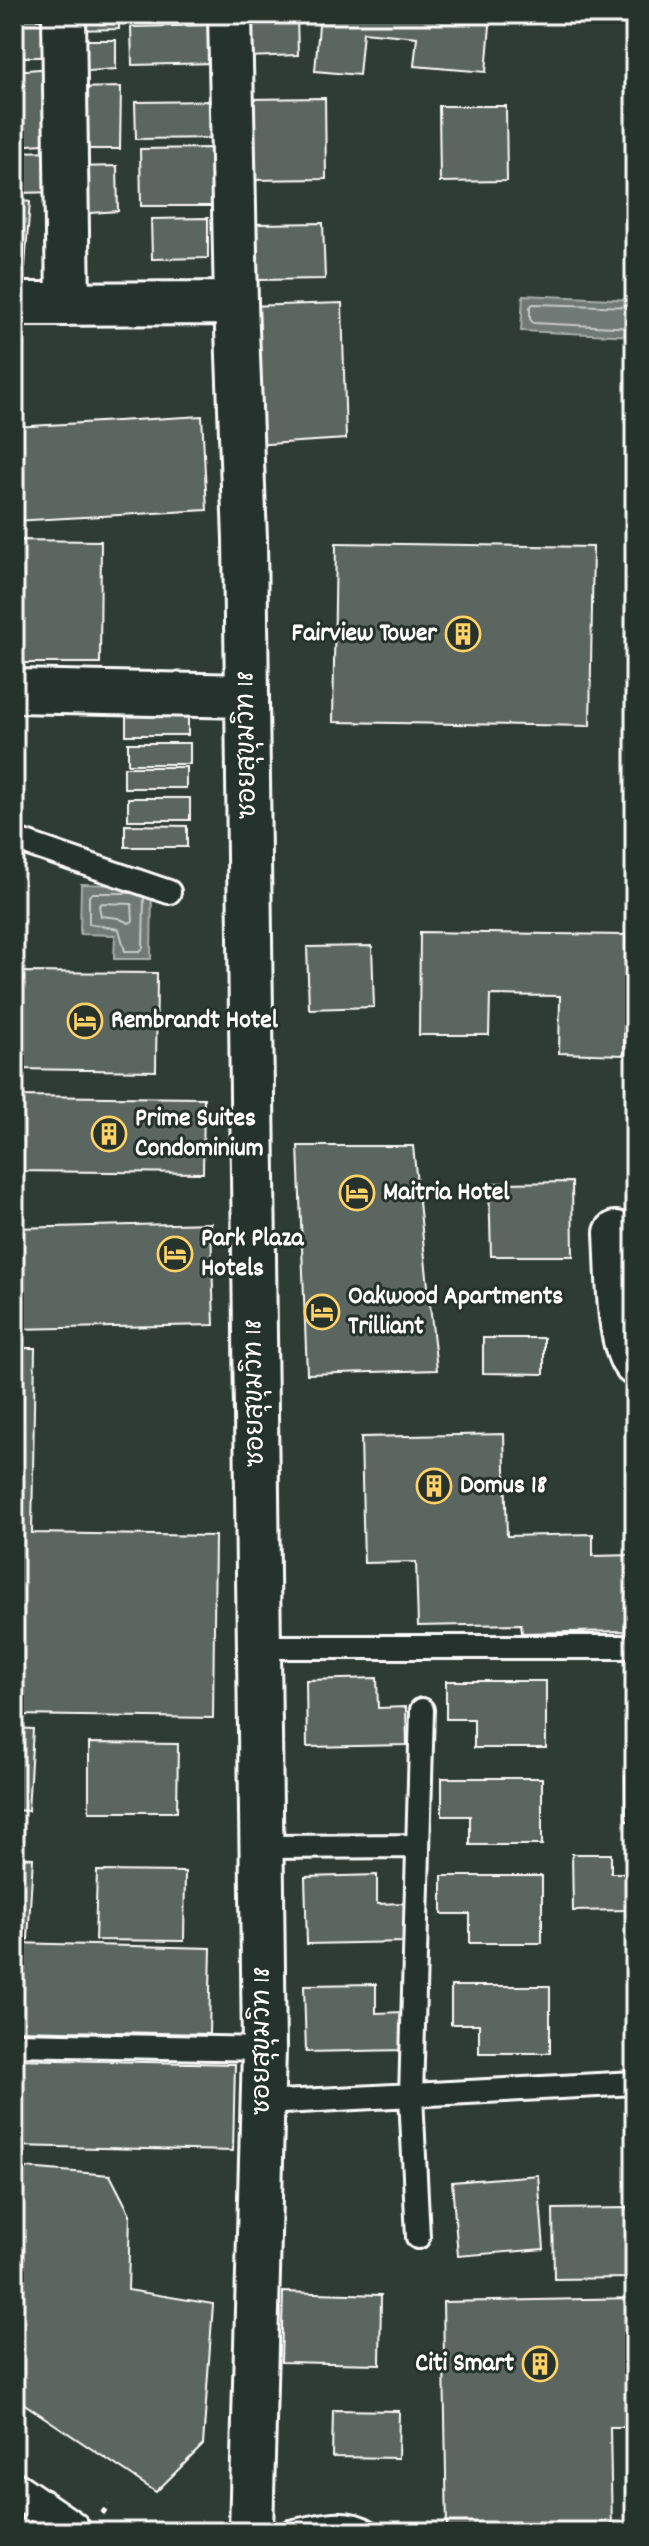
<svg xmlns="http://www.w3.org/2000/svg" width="649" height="2546" font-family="Dekko,'Playpen Sans Thai',sans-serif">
<rect width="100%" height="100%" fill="#2f3b35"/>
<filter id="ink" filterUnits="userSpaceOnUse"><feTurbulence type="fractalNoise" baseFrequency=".0125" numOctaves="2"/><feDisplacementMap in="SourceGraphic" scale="16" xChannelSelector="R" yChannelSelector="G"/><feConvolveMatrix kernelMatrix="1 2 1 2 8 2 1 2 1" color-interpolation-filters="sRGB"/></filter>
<g filter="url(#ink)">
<path fill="#707975" stroke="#a9afac" stroke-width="2" d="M 523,295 L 635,300 L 635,336 L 521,331 Z
M 81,884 L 152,886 L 151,959 L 114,959 L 115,935 L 80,934 Z"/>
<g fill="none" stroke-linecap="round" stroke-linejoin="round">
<path stroke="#c6c9c8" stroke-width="2" d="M 635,307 L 533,304 L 530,307 L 530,319 L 533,323 L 635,328
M 133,893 L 93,893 L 89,896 L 89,924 L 119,929 L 125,951 L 140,951 L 143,948 L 144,897
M 102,903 L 132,904 L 133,921 L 129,923 L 118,918 L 101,916 L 99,906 Z"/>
</g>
<path fill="#5b6661" stroke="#fff" stroke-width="2" d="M 71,14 L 119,14 L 119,29 L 71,30 Z
M 320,14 L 491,14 L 486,72 L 414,66 L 417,37 L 363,32 L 359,75 L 315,71 Z
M 297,16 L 298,55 L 248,57 L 248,17 Z
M 14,19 L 42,19 L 43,57 L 14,57 Z
M 215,25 L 216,63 L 132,65 L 131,27 Z
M 73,40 L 116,40 L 116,69 L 74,72 Z
M 52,68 L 58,143 L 14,146 L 14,71 Z
M 121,87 L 120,149 L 70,149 L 71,88 Z
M 325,98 L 326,179 L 250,180 L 249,99 Z
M 219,101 L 219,138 L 136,139 L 135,102 Z
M 439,106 L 506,106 L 507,181 L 440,182 Z
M 211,148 L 212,206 L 141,206 L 140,149 Z
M 58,151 L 59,192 L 17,193 L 16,152 Z
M 117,166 L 118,211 L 78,214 L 77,167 Z
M 14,199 L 30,202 L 25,266 L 14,266 Z
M 208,218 L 208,258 L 152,259 L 151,219 Z
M 323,223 L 325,279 L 258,280 L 257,224 Z
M 342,303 L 346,439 L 252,445 L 247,306 Z
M 202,416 L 207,510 L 14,521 L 14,427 Z
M 14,540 L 101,541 L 100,663 L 14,663 Z
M 336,543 L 593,547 L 590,726 L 333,722 Z
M 126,713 L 188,713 L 188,735 L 126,735 Z
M 128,743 L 190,743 L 190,764 L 128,764 Z
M 124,767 L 186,767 L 186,788 L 124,788 Z
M 128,798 L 190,798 L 190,820 L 128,820 Z
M 125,825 L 187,826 L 187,847 L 125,847 Z
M 420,932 L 626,935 L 624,1055 L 559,1053 L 560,996 L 490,995 L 489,1035 L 419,1035 Z
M 372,946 L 374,1007 L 309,1009 L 307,947 Z
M 14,972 L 157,973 L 156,1071 L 14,1069 Z
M 14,1096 L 204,1098 L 203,1173 L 14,1171 Z
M 298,1146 L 413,1146 L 437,1370 L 307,1374 Z
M 572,1182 L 573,1256 L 491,1256 L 489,1183 Z
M 211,1223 L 214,1325 L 14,1329 L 14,1228 Z
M 483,1338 L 544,1338 L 544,1374 L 483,1373 Z
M 14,1348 L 35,1348 L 32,1533 L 215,1536 L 213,1718 L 14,1715 Z
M 504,1434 L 507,1536 L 593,1534 L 593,1556 L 635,1555 L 635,1620 L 625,1621 L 625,1631 L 522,1633 L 521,1624 L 418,1626 L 416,1562 L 364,1563 L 361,1437 Z
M 377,1678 L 378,1708 L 406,1707 L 407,1745 L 307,1747 L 306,1680 Z
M 446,1681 L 546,1681 L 546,1748 L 474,1748 L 474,1719 L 446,1719 Z
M 14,1728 L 33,1729 L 28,1811 L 14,1810 Z
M 89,1743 L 178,1744 L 177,1812 L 89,1812 Z
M 635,1775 L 635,1821 L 626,1821 L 625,1776 Z
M 442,1778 L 542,1778 L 542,1845 L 470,1845 L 470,1816 L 442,1816 Z
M 572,1854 L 611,1854 L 611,1873 L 635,1873 L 635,1904 L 627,1904 L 627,1910 L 573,1911 Z
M 14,1857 L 33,1858 L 28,1940 L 14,1939 Z
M 97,1871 L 185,1872 L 184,1941 L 95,1940 Z
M 377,1875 L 377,1904 L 405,1903 L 406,1942 L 307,1944 L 305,1877 Z
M 442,1876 L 542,1876 L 542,1943 L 470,1943 L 470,1914 L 442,1914 Z
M 14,1943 L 211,1948 L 209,2034 L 14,2030 Z
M 376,1984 L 376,2013 L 404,2012 L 405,2050 L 306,2052 L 304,1985 Z
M 451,1986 L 550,1986 L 550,2053 L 479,2053 L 479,2024 L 451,2024 Z
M 14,2059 L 235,2064 L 233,2151 L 14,2146 Z
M 14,2167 L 110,2175 L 130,2214 L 128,2290 L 213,2304 L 203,2445 L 156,2492 L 14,2397 Z
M 538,2175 L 544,2249 L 458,2256 L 452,2182 Z
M 630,2208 L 631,2278 L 554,2279 L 553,2209 Z
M 283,2292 L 381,2295 L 380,2364 L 281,2362 Z
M 635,2298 L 635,2427 L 610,2427 L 612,2532 L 447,2532 L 443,2302 Z
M 333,2410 L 399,2411 L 398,2458 L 332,2457 Z"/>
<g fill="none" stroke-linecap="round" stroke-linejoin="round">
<g stroke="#fff" stroke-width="28">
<path id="lane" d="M 14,839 L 169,892
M 259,1647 L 635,1647
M 262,1847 L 418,1846
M 14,2044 L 264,2049
M 263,2103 L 635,2083
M 418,2237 L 411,2096 L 422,1710
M 290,2532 C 317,2527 344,2516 369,2532"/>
</g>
<g stroke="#fff" stroke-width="48">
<path id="street" d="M 64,14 L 68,304
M 230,14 L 236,303 L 245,539 L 264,2049 L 251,2532
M 14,304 L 236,303
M 14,691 L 247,696
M 616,1233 C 618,1262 617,1345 635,1364"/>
</g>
<g stroke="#fff" stroke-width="50">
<path id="primary" d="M 14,2495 L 68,2532"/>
</g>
<path stroke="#fff" stroke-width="5" stroke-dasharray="6 6" stroke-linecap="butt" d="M 102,2514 L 109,2504"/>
<use href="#lane" stroke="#26332d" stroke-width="22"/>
<use href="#street" stroke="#26332d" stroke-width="42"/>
<use href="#primary" stroke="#26332d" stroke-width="44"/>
<path stroke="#fff" stroke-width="6" stroke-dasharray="12 6" stroke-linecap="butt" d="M 14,2512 L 43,2532"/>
</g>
</g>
<defs>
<g id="building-ring" transform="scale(1.8)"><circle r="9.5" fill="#26332d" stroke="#ffd166" stroke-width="1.5"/><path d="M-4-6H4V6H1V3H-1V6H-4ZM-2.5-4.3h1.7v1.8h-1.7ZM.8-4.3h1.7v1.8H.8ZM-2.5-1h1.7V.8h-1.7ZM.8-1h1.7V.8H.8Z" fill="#ffd166"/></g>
<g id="hotel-ring" transform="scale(1.8)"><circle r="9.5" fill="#26332d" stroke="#ffd166" stroke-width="1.5"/><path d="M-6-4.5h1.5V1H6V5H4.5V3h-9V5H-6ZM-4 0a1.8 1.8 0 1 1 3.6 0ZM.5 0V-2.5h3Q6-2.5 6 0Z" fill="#ffd166"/></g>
</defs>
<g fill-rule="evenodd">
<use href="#building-ring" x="463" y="634"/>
<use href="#hotel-ring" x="85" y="1021"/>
<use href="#building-ring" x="109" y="1134"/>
<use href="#hotel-ring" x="357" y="1193"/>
<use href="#hotel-ring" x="175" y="1254"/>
<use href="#hotel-ring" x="322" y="1312"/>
<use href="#building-ring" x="434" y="1486"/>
<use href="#building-ring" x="540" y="2364"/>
</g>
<g text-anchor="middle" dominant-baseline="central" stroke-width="6" stroke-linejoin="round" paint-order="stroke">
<g font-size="26" font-weight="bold" fill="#fff" stroke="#26332d" text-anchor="start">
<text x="437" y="634" text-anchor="end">Fairview Tower</text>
<text x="111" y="1021">Rembrandt Hotel</text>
<text x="135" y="1119">Prime Suites<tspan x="135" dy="30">Condominium</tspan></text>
<text x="383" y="1193">Maitria Hotel</text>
<text x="201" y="1239">Park Plaza<tspan x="201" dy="30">Hotels</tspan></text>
<text x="348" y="1297">Oakwood Apartments<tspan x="348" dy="30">Trilliant</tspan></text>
<text x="460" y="1486">Domus 18</text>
<text x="514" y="2364" text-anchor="end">Citi Smart</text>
</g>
<g font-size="26" fill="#fff" stroke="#26332d">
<text transform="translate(248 745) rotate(-91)">ซอยสุขุมวิท 18</text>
<text transform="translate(256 1393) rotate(-91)">ซอยสุขุมวิท 18</text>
<text transform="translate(263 2041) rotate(-90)">ซอยสุขุมวิท 18</text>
</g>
</g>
<rect width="649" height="2546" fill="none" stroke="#26332d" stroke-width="48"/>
<rect x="24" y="24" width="601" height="2498" fill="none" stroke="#fff" stroke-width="3" filter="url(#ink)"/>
</svg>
